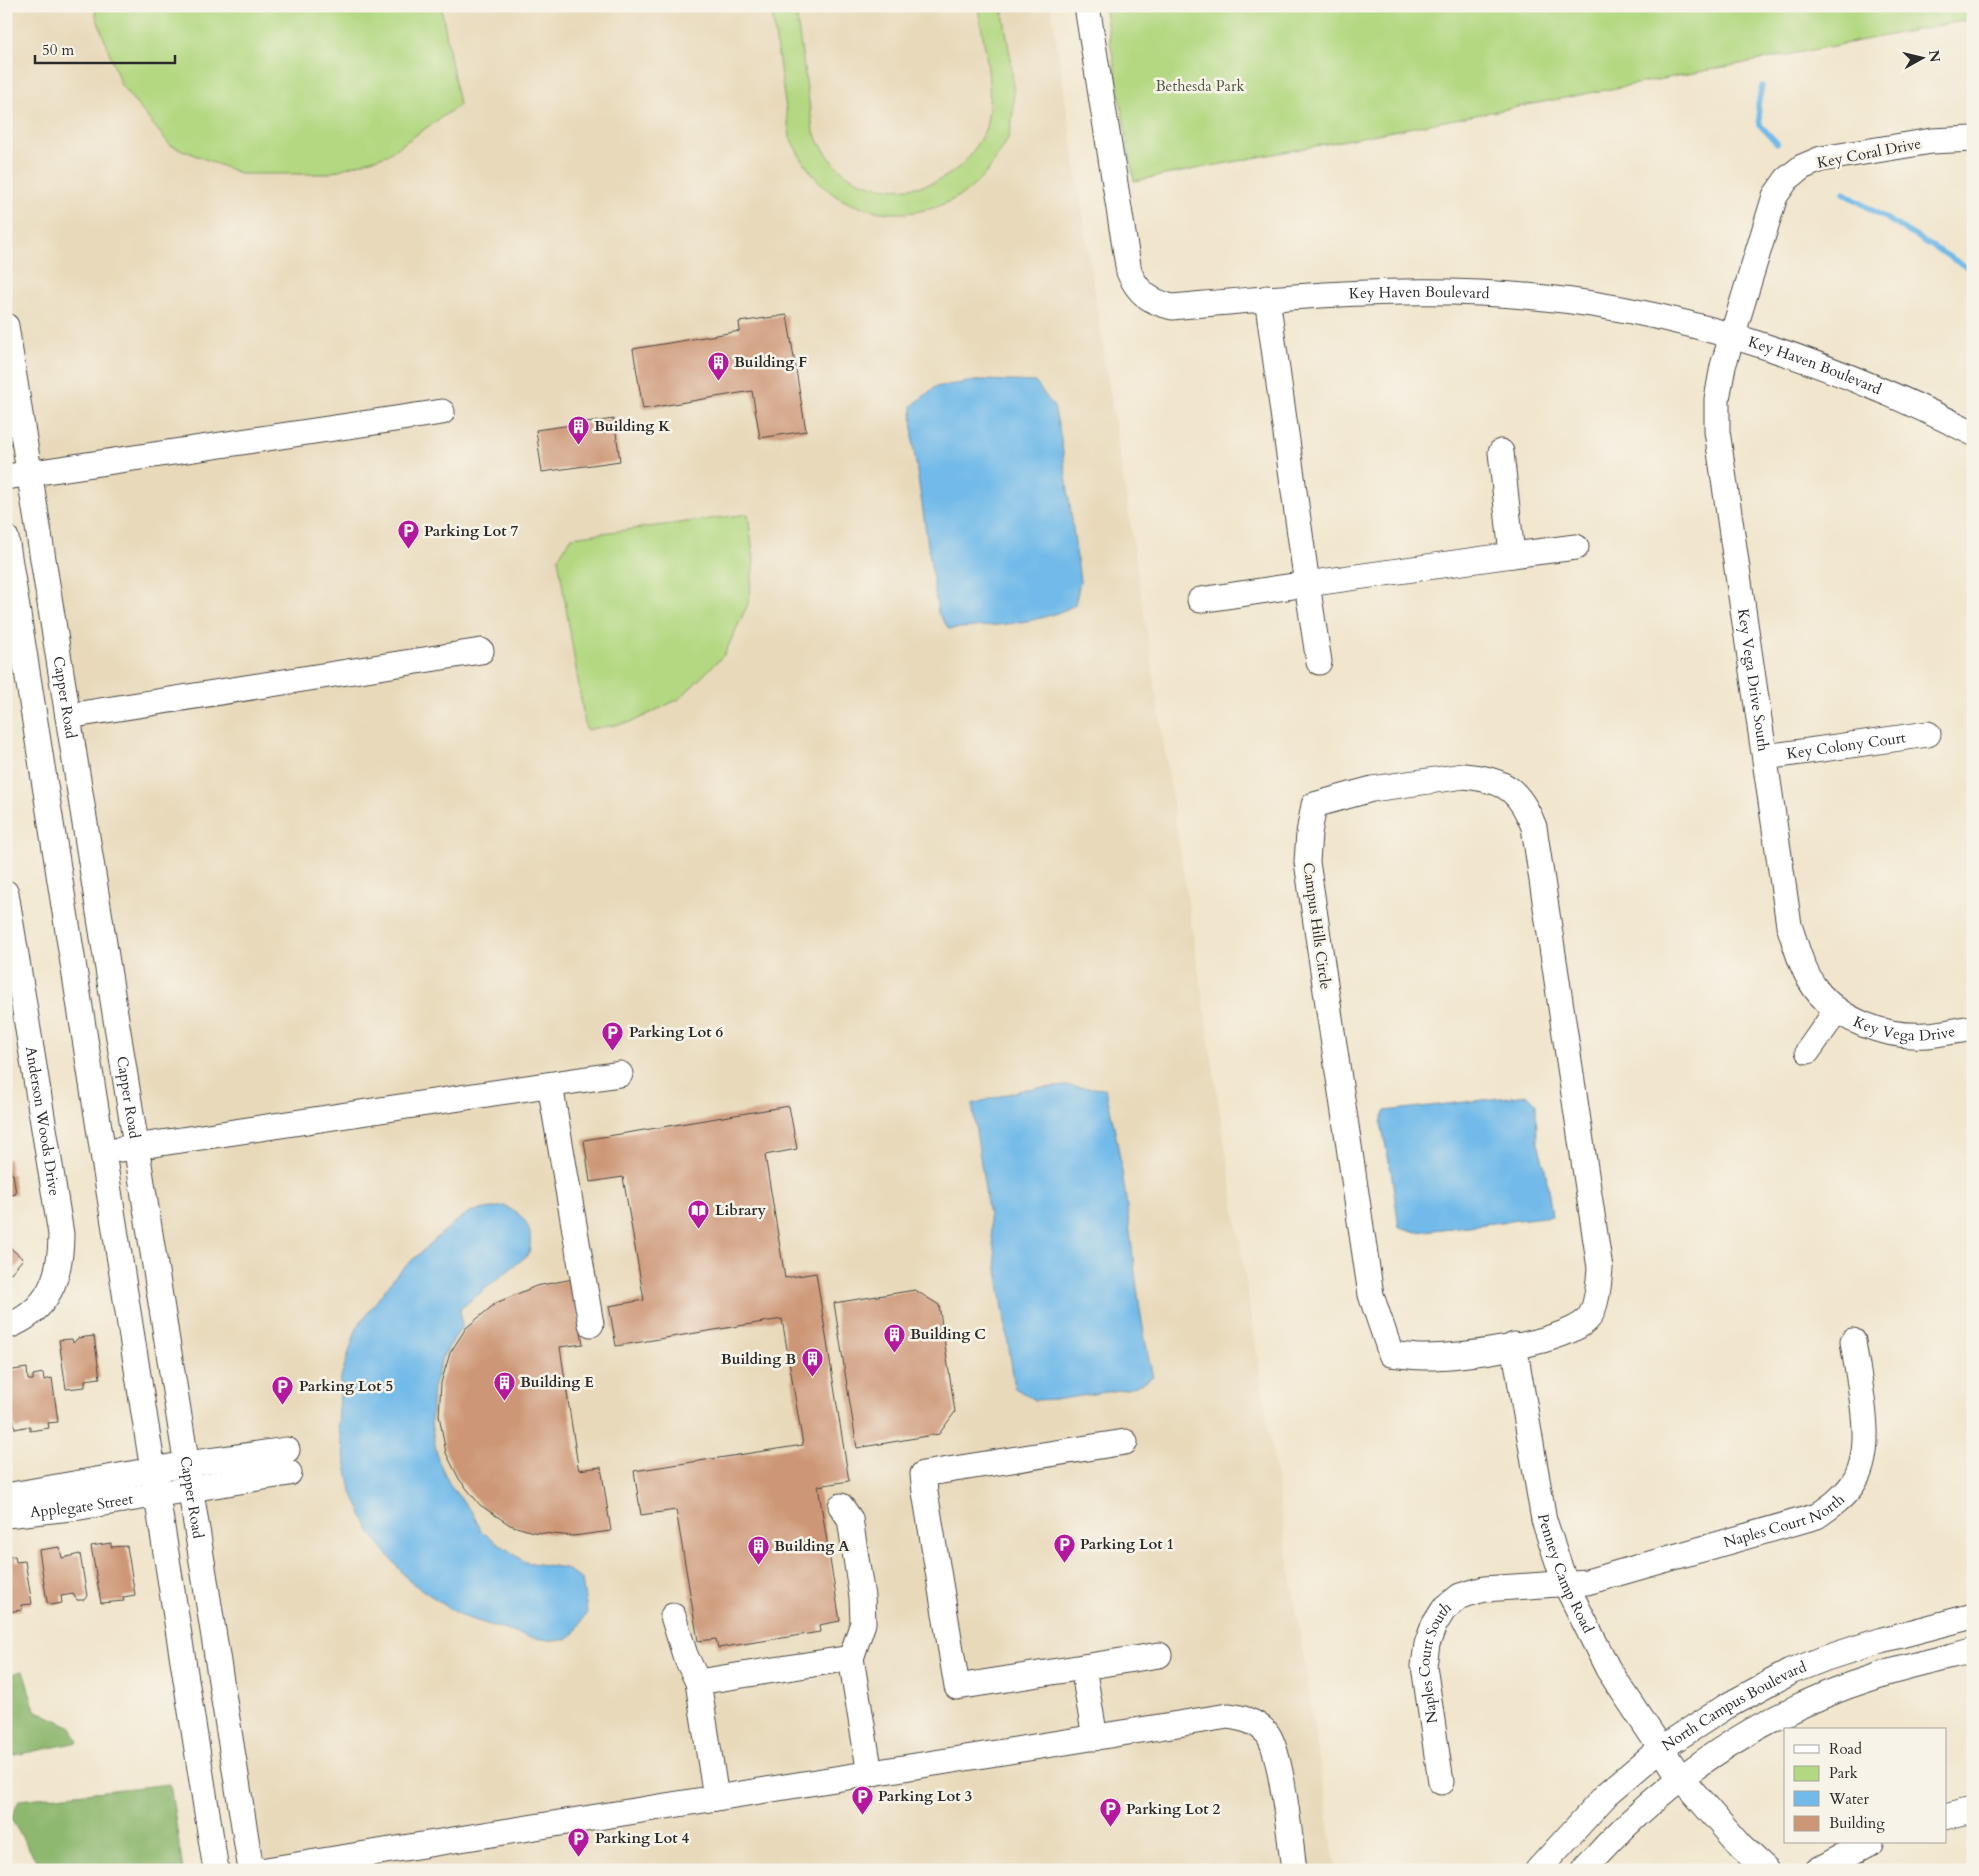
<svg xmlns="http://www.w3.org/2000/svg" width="1979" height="1876" viewBox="0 0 1979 1876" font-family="Cardo,serif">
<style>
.built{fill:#e8d9ba}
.green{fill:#b3d881;stroke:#6f8256}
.forest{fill:#8eb86f;stroke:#5c724d}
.water{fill:#71bae9;stroke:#4e728a}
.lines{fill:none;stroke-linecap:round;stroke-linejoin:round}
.stream{stroke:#71bae9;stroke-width:5.5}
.building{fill:#cd9777}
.minor-casing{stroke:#494743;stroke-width:27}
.minor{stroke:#fff;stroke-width:25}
.labels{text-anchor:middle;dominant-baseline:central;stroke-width:5;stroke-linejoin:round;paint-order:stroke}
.park-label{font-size:15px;fill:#4d5640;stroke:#f7f3e8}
.street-label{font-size:15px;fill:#2b2b2b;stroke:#f7f3e8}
.poi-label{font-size:15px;font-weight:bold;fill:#2b2b2b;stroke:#f7f3e8;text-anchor:start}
</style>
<rect width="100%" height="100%" fill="#f7f3e8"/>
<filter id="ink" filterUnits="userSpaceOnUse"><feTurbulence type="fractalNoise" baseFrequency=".02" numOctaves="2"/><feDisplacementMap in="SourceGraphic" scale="10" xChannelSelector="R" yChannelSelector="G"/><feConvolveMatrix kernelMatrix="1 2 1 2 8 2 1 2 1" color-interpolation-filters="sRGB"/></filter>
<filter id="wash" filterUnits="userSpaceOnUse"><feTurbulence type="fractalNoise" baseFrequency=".0096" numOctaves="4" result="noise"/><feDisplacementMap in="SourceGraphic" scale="20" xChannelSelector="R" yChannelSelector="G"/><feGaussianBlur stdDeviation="1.12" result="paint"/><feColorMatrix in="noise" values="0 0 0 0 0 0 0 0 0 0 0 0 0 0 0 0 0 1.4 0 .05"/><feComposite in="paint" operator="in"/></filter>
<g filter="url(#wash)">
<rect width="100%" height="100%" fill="#f1e6cd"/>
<path class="built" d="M6 6H1051L1336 1870H253L6 323Z"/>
<path class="green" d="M95 6H441L459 105 387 155 326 174H242L170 145 121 85 96 16Z
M771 6H795L813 130C821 148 836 170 854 179 898 199 954 188 977 144 980 139 984 133 986 127 995 88 984 46 978 6H1002C1008 48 1020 93 1009 135 1007 142 1002 149 998 155 969 210 898 228 843 200 819 188 801 161 790 137Z
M1104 6H1973V19L1134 181Z
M748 514 754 561 748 604 724 655 679 699 632 722 586 730 558 558 572 537Z"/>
<path class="forest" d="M23 1671 35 1710 70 1726 78 1742 6 1757V1675Z
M170 1784 183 1870H42L11 1819 19 1800Z"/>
<path class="water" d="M982 380 1035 382 1054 407 1061 438 1080 581 1075 605C1038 625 991 625 949 629L938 613 913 444 912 406 935 387Z
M1067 1086 1105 1089C1131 1183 1130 1282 1153 1377L1132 1388 1061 1399 1034 1400 1015 1388 972 1104 1026 1089Z
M1528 1095 1536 1103 1537 1140 1545 1168 1552 1216 1417 1232 1399 1227 1391 1171 1381 1123 1385 1111Z
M504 1206C528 1217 533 1228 529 1254L460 1309 462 1326 442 1358 433 1388 431 1423 438 1460 451 1487 472 1512 481 1531 525 1562 565 1568 582 1580 587 1612 574 1634 567 1639 556 1641 528 1637 461 1616 409 1581 371 1534 351 1490 338 1425 341 1377 357 1327 397 1274 450 1226 469 1212Z"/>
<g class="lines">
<path class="stream" d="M1762 86 1758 105 1760 125 1777 143
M1844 193 1973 271"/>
</g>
<g id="blocks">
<path class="building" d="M787 315 806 431 760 438 752 391 643 409 633 349 740 331 739 322Z
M614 419 620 461 542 472 536 430Z
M789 1106 797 1149 765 1155 785 1278 816 1273 849 1481 818 1486 840 1621 819 1625 820 1632 718 1648 716 1639 698 1641 676 1510 641 1515 634 1471 803 1445 782 1319 616 1346 609 1306 644 1300 623 1177 590 1182 584 1140Z
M6 1159H9L11 1174H13L16 1194 6 1196Z
M6 1244 23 1259 11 1273 6 1270Z
M573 1279 583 1344 560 1347 578 1466 579 1470 601 1467 611 1531 573 1536 533 1532 510 1525 480 1505 459 1479 446 1453 439 1415 441 1383 450 1353 466 1328 496 1303 536 1286Z
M915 1290 939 1305 955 1412 939 1434 857 1448 834 1303Z
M94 1336 100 1378 85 1380V1387L66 1389 59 1340 72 1339 73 1343 78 1338Z
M27 1368 28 1380H33V1375L43 1373 44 1380 52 1378 58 1422 48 1423 49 1428 30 1431V1426L15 1429 6 1371Z
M111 1543V1547L127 1546 135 1595 123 1597 124 1601 101 1603 91 1546Z
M60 1547 62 1558 80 1554 87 1596 84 1600H77L73 1594 61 1596 62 1603 51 1605 47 1602 39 1550Z
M15 1556 16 1562 25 1561 32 1604 21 1605 22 1610 6 1612V1557Z"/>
</g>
</g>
<g filter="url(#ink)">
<use href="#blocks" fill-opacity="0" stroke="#494743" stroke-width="1"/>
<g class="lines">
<defs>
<g id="minor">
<path id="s1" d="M1087 6 1129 272C1138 293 1149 301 1172 307 1293 296 1414 285 1536 297 1688 311 1837 365 1973 433"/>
<path id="s2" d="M1973 139 1932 141 1821 159 1802 167 1787 179 1775 196 1723 366 1717 399V431L1789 925C1796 946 1802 970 1815 988 1839 1021 1887 1038 1927 1035 1942 1034 1958 1030 1973 1028"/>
<path d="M1267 298 1307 584 1512 555 1501 452"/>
<path id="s3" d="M6 326 251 1870"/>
<path d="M6 477 442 412"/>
<path d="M6 538 216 1870"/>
<path d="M1512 555 1576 547"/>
<path d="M1200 600 1307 584 1319 662"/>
<path d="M68 716 481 651"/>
<path id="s4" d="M1765 757 1928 734"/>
<path d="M1464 776C1505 780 1519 789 1534 827L1600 1268C1599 1281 1597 1310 1587 1320 1562 1344 1458 1358 1422 1357 1412 1357 1401 1355 1391 1354L1371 1295 1307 862 1309 833 1314 805 1372 789Z"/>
<path id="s5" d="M6 893 61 1234C61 1277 49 1311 6 1327"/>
<path d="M1808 1051 1837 1010"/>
<path d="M550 1085 591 1324"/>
<path d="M121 1149 620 1074"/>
<path id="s6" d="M1514 1345 1544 1520 1565 1583 1608 1669 1680 1777 1741 1847 1766 1870"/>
<path d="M1125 1442 923 1474 925 1492 957 1687 1159 1655"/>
<path d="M6 1496 187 1464 287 1450"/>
<path d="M841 1506 850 1519 862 1597 863 1623 851 1658"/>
<path id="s7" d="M6 1515 80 1507 289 1473"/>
<path d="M673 1616 685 1655 698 1682"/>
<path d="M1083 1667 1095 1738"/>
<path id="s8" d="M1441 1782 1424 1666 1427 1644 1434 1625 1444 1609 1460 1596 1484 1589 1587 1582 1817 1516C1830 1507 1843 1498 1852 1485 1878 1450 1858 1382 1853 1341"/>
<path d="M716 1798 698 1682 851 1658 870 1774"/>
<path d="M1945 1817 1973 1810"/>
<path d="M266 1870 1228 1716C1243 1718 1255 1721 1266 1732 1282 1749 1290 1842 1294 1870"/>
<path id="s9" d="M1538 1870 1607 1794 1660 1749 1727 1706 1790 1672 1826 1658 1882 1640 1973 1616"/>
<path d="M1584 1870C1663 1779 1762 1712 1877 1676 1909 1666 1941 1659 1973 1651"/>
<path d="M1818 1870 1870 1842"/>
</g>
</defs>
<use href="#minor" class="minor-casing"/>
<use href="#minor" class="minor"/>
</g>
</g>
<defs>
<symbol id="building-pin" viewBox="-11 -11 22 30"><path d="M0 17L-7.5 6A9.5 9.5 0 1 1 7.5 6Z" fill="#b5179e" stroke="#f7f3e8"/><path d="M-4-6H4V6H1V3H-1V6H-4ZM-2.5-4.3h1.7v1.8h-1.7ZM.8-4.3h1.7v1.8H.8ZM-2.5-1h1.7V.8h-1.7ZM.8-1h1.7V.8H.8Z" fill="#fff"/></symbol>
<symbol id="parking-pin" viewBox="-11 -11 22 30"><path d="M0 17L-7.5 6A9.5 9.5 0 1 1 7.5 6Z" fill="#b5179e" stroke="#f7f3e8"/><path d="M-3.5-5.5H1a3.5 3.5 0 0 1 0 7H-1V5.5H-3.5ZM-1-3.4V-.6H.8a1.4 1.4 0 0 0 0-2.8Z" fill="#fff"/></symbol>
<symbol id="library-pin" viewBox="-11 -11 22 30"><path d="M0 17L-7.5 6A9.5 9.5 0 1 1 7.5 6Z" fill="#b5179e" stroke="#f7f3e8"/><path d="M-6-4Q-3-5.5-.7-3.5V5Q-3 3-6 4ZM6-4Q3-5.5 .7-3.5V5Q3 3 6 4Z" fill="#fff"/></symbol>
</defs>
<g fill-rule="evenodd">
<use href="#building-pin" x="706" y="350" width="25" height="34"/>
<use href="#building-pin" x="566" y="414" width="25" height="34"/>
<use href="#parking-pin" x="396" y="518" width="25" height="34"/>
<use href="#parking-pin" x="600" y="1020" width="25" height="34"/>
<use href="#library-pin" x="686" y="1198" width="25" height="34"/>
<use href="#building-pin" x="882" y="1322" width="25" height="34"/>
<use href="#building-pin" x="800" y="1346" width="25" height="34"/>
<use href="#building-pin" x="492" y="1370" width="25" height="34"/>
<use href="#parking-pin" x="270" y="1374" width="25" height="34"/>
<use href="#parking-pin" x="1052" y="1532" width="25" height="34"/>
<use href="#building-pin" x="746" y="1534" width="25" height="34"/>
<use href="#parking-pin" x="850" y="1784" width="25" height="34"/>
<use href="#parking-pin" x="1098" y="1796" width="25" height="34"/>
<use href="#parking-pin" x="566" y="1826" width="25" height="34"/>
</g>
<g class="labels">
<g class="park-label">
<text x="1200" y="86">Bethesda Park</text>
</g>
<g class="street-label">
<text transform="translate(1869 153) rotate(-11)">Key Coral Drive</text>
<text stroke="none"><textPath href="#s1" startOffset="575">Key Haven Boulevard</textPath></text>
<text stroke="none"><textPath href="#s1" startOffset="980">Key Haven Boulevard</textPath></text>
<text stroke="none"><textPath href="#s2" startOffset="709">Key Vega Drive South</textPath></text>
<text stroke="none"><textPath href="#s3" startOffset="376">Capper Road</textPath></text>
<text stroke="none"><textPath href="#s4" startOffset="82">Key Colony Court</textPath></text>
<text transform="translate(1317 926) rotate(82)">Campus Hills Circle</text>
<text stroke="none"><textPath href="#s2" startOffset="1128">Key Vega Drive</textPath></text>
<text stroke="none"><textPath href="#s3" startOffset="781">Capper Road</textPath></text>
<text stroke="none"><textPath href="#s5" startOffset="231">Anderson Woods Drive</textPath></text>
<text stroke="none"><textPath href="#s3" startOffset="1186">Capper Road</textPath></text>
<text stroke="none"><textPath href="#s7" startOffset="76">Applegate Street</textPath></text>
<text stroke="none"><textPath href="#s8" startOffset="534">Naples Court North</textPath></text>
<text stroke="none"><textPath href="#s6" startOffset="235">Penney Camp Road</textPath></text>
<text stroke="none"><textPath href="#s8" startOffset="122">Naples Court South</textPath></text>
<text stroke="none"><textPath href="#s9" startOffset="258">North Campus Boulevard</textPath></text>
</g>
<g class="poi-label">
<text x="734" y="362">Building F</text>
<text x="594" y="426">Building K</text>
<text x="424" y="531">Parking Lot 7</text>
<text x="629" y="1032">Parking Lot 6</text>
<text x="715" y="1210">Library</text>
<text x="910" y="1334">Building C</text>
<text x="796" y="1359" text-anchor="end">Building B</text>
<text x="520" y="1382">Building E</text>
<text x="299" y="1386">Parking Lot 5</text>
<text x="1080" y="1544">Parking Lot 1</text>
<text x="774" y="1546">Building A</text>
<text x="878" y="1796">Parking Lot 3</text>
<text x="1126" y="1809">Parking Lot 2</text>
<text x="595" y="1838">Parking Lot 4</text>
</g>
</g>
<rect width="1979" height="1876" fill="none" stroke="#f7f3e8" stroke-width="25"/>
<rect x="1784" y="1728" width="162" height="115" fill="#f7f3e8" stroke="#a5a39c"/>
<rect x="1794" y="1745" width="25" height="8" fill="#ffffff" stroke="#a5a39c"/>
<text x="1829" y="1754" font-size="15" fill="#2b2b2b">Road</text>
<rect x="1794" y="1766" width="25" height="15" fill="#b3d881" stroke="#a5a39c"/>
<text x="1829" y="1778" font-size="15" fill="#2b2b2b">Park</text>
<rect x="1794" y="1791" width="25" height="15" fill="#71bae9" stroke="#a5a39c"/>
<text x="1829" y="1804" font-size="15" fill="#2b2b2b">Water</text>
<rect x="1794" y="1816" width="25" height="15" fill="#cd9777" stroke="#a5a39c"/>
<text x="1829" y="1828" font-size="15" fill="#2b2b2b">Building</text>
<g transform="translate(1922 58) rotate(82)" stroke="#f7f3e8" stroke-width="4" paint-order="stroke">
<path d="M0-4L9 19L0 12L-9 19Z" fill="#2b2b2b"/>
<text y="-8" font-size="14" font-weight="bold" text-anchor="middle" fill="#2b2b2b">N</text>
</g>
<path d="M35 55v8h140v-8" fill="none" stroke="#2b2b2b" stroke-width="2.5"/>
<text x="42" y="55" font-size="15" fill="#2b2b2b" stroke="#f7f3e8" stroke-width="4" paint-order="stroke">50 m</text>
</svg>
